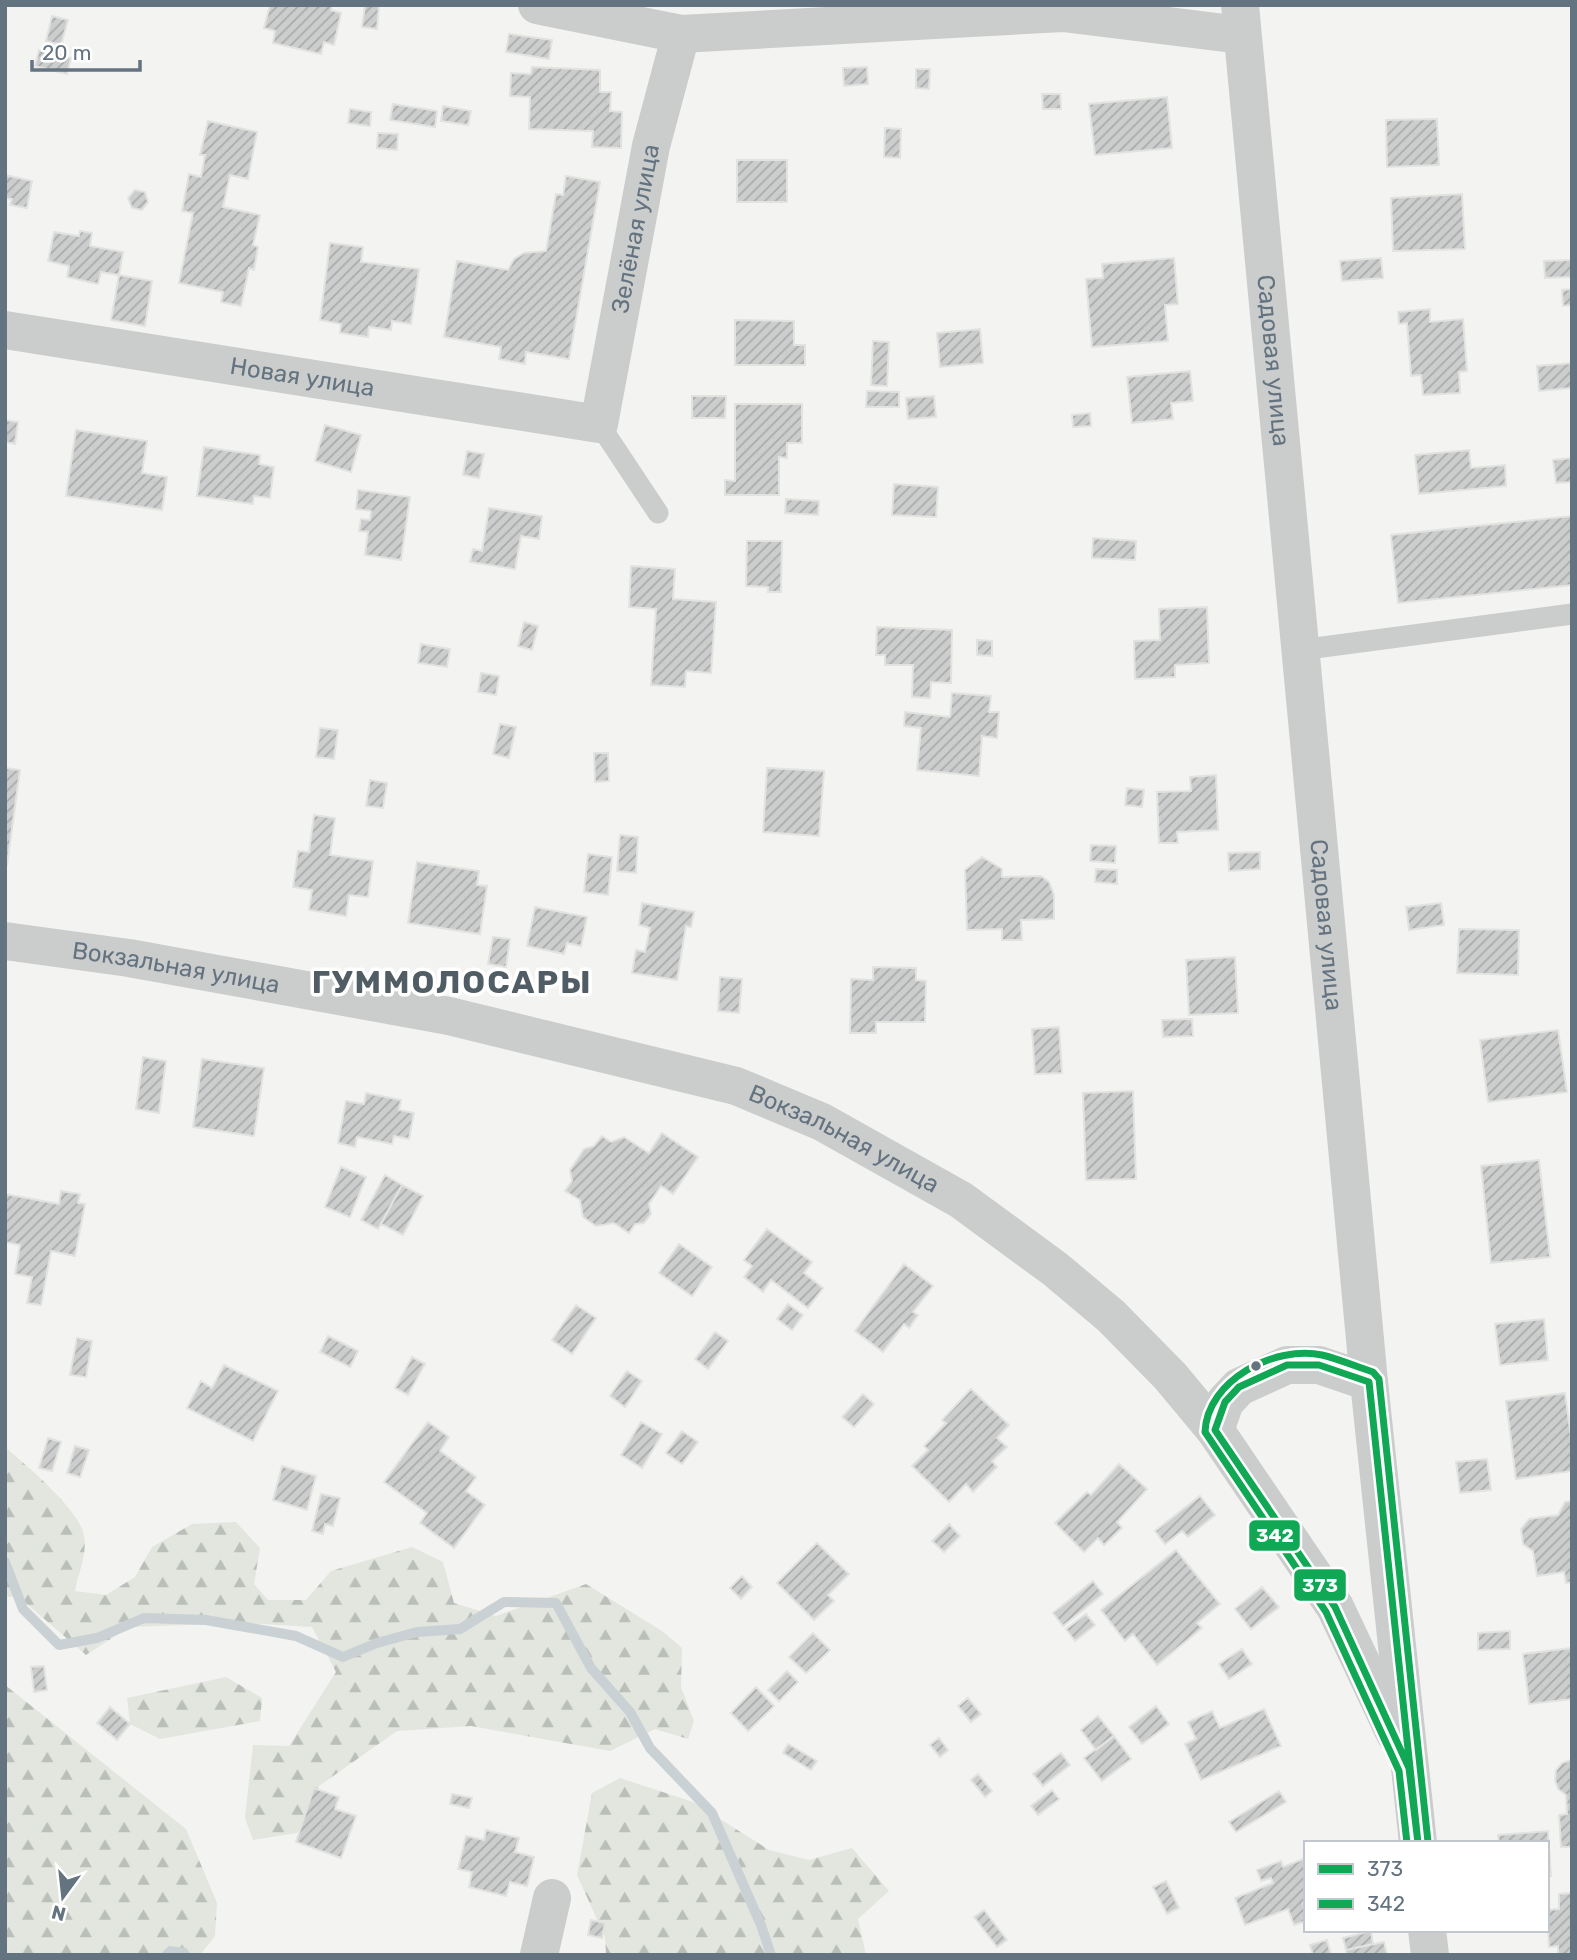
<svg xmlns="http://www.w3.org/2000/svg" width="1577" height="1960" viewBox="0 0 1577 1960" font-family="Rubik,sans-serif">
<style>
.forest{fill:url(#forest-firs)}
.water{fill:#cad1d4}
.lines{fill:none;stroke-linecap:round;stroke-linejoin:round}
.stream{stroke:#cad1d4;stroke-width:10}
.building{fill:url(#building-hatch);stroke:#e2e2e1;stroke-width:2}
.service{stroke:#cbcccc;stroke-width:21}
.minor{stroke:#cbcccc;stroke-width:38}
.bus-1-casing{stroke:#fff;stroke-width:12}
.bus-2-casing{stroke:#fff;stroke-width:12}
.bus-1{stroke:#10a855;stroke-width:7}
.bus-2{stroke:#10a855;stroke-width:7}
.bus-dot{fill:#647380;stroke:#fff;stroke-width:2.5}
.labels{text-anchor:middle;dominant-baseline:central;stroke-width:7;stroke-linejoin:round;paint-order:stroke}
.street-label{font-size:24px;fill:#647380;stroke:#fff}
.district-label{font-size:32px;font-weight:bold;letter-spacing:2px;fill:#515d65;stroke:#fff}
.line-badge{stroke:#fff;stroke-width:2.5}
.badge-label{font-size:19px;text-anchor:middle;font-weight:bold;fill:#fff}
</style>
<defs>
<pattern id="forest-firs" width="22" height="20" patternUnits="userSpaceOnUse" patternTransform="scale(1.75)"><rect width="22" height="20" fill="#e2e6df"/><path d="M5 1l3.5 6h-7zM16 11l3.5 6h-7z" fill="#bbbfba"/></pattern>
<pattern id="building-hatch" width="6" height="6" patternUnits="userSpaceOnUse" patternTransform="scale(1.75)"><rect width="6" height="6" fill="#cccdcd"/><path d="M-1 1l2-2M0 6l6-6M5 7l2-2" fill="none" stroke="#a9abac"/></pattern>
</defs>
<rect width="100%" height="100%" fill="#f3f3f1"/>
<path class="forest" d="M5 1447C25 1464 76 1507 83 1532 89 1551 78 1573 75 1591L106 1595 135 1577 152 1547 192 1524 236 1522 260 1548 254 1584 268 1600H306L331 1571 412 1547 443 1562 454 1603 496 1616 586 1584 662 1631 682 1648 681 1687 694 1721 688 1739 655 1729 610 1751 471 1726 397 1731 319 1786 312 1810 297 1833 253 1840 245 1818 253 1745 289 1746 336 1672 312 1627 247 1623 129 1627 86 1655 20 1598 5 1596Z
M226 1677 262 1698 260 1721 160 1739 130 1724 127 1698Z
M5 1685 186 1829 217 1903 215 1936 200 1955H5Z
M620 1778 693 1802 769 1850 809 1860 852 1848 889 1891 858 1919 866 1955H606L605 1937 577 1875 592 1793Z"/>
<path class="water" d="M169 1946 186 1948 192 1955H159Z"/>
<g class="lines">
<path class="stream" d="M5 1562 23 1609 59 1645 97 1638 144 1618 206 1620 296 1636 343 1657 377 1643 417 1632 460 1629 504 1602 556 1603 591 1668 630 1712 650 1748 712 1813 761 1925 771 1955"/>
</g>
<path class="building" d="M270 5H332L331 10 341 13 334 45 324 42 321 54 273 43 275 31 264 28Z
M365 5H379L377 29 362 27Z
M52 16 68 20 61 45 46 41Z
M509 34 552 40 549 59 506 52Z
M39 50 71 58 67 74 35 66Z
M532 67 600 70V92H611L610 111 622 112 621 148 592 147 593 131 529 129 530 97 510 96 511 73 531 74Z
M867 67 868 84 844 86 843 68Z
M916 69H930L929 89 916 88Z
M1042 94H1060L1061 109H1043Z
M1167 97 1172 148 1095 155 1089 104Z
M393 104 437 111 435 127 390 120Z
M443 106 471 111 468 125 441 121Z
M350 109 371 112 370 126 348 123Z
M1437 119 1439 165 1387 167 1386 120Z
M208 121 257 132 248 179 230 175 223 207 260 215 253 245 258 247 254 270 249 268 241 306 221 302 223 292 179 283 193 213 182 211 189 174 201 177 205 155H200Z
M885 128 901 129 900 158 884 157Z
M378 133 398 134 397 150 377 148Z
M737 160H787V202H737Z
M5 175 32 181 27 208 10 205 12 199 5 198Z
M566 176 600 182 569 359 526 352 525 364 499 359 501 347 444 337 457 261 508 270 514 259 524 253 546 251 556 194 563 195Z
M135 190 145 192 148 202 142 210 132 208 128 198Z
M1462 194 1465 249 1393 251 1391 198Z
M80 231 92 233 90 246 123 252 119 275 101 272 98 284 67 277 69 266 48 261 54 232 79 236Z
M330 243 363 247 361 262 419 269 411 324 392 321 391 330 369 327 368 337 340 333 341 324 320 320Z
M1174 258 1178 304 1165 305 1168 341 1092 347 1086 279 1103 278 1102 264Z
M1381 258 1383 278 1342 281 1340 261Z
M1571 260V277L1545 278 1544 261Z
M119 275 152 281 145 326 111 320Z
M1572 289V305L1563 306 1562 290Z
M1430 309V322L1463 319 1467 371 1459 372 1460 393 1423 395 1421 375 1411 376 1407 323 1399 324 1398 312Z
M735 320 794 321V345H805V365H735Z
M980 329 983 363 940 367 937 333Z
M873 341 889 342 887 386 871 385Z
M1572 363V388L1539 391 1537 366Z
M1190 371 1193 401 1171 403 1173 419 1132 423 1127 377Z
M867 391 899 392V407H866Z
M692 396H726L725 418H692Z
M934 396 936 417 908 419 906 398Z
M735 404H802V443H787V458L779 457V495H725V480L735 481Z
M1090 413 1091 426 1073 427 1072 415Z
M5 420 18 422 15 444 6 442 5 447Z
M325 425 361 435 351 472 315 461Z
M76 430 147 441 142 473 167 477 162 510 66 496Z
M204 447 260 455 259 464 274 467 270 498 254 496 253 504 197 496Z
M1469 450 1471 468 1505 465 1506 486 1419 494 1415 455Z
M467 451 484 454 479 478 463 475Z
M1572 458V482L1556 483 1553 460Z
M894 484 938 487 936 517 892 515Z
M358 490 410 497 401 560 365 555 368 532 359 531 361 519 370 520 371 511 356 509Z
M786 499 819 501 818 515 785 513Z
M489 508 542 516 539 539 521 536 515 569 470 562 473 549 482 551Z
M1572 516V585L1398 603 1391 535Z
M1093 538 1136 541 1135 560 1092 558Z
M747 541H782L781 592H768V587L746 586Z
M631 566 675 569 673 599 716 602 711 673 686 671 685 687 651 685 656 609 629 607Z
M1207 607 1209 663 1175 665V677L1135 679 1134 641 1160 640 1159 609Z
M524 622 538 626 532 650 518 646Z
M877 627 952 630 951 683 931 682 930 698 912 697 913 665H885V655H876Z
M977 640 992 641V656L977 655Z
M421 644 450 649 447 667 418 663Z
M481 673 499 676 496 695 478 692Z
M952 693 991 696 989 712H999L997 738 982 736 979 776 917 770 921 728 904 726 905 712 950 717Z
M500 724 516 727 509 758 493 754Z
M320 728 338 730 334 759 316 757Z
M594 753H608L609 781 595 782Z
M5 768 20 770 7 865H5Z
M767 768 824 771 819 836 763 832Z
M1216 775 1218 830 1177 832 1178 843H1159L1157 792 1191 791 1190 777Z
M370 780 387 783 383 808 366 806Z
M1127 788 1144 790 1142 807 1125 805Z
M314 815 335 818 330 855 373 861 368 897 349 895 346 916 309 910 312 890 293 887 298 851 309 852Z
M620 835 638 837 636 873 617 871Z
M1091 845 1116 846 1115 863 1090 861Z
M1260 852V869L1229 871 1228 853Z
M588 854 612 857 608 895 584 892Z
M982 857 1002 869V877L1041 876 1049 882 1054 895V919L1021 920 1022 940H1002V929L967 930 965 870Z
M417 862 479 871 477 885 487 886 480 934 408 923Z
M1096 869 1117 870V884L1095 882Z
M642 903 694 912 691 927 686 926 677 980 632 973 636 950 645 952 650 928 639 925Z
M1441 903 1444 925 1409 930 1406 907Z
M535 907 587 917 581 946 567 943 564 954 527 946Z
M1459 929 1519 930 1518 975 1457 973Z
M493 937 510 939 506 967 488 964Z
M1235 957 1238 1013 1189 1015 1186 960Z
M873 967 916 968V980L926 981 925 1022H876V1033H850L851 979 873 980Z
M720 977 742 979 739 1013 718 1011Z
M1192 1019 1193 1036 1163 1037 1162 1020Z
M1059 1027 1062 1073 1035 1074 1032 1029Z
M1558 1030 1567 1092 1488 1102 1480 1040Z
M143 1057 166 1061 159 1113 136 1109Z
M202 1059 264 1068 254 1136 193 1127Z
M1133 1091 1136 1179 1086 1180 1083 1093Z
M366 1093 401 1100 399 1110 414 1113 409 1139 394 1136 392 1144 357 1137 355 1147 338 1143 346 1101 364 1104Z
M662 1133 698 1157 673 1194 661 1186 649 1204 651 1214 644 1223 635 1224 629 1233 614 1223 596 1226 583 1217 580 1200 565 1191 572 1181 570 1170 584 1149 594 1146 602 1136 611 1142 624 1137 649 1153Z
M1539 1160 1550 1257 1491 1263 1481 1166Z
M341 1167 366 1177 350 1217 325 1207Z
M385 1175 402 1185 378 1229 361 1220Z
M402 1185 423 1196 403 1235 381 1224Z
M61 1191 80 1194 78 1203 85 1204 75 1256 51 1251 41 1305 27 1303 32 1277 15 1274 20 1245 5 1242V1194L59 1204Z
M767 1229 812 1262 804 1273 823 1288 808 1308 771 1280 763 1292 744 1277 752 1266 744 1260Z
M679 1244 712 1267 692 1296 659 1273Z
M904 1264 933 1286 913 1312 918 1315 909 1328 904 1324 883 1352 855 1331Z
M788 1304 803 1315 792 1330 777 1319Z
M576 1305 596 1318 572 1354 552 1340Z
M1544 1319 1548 1360 1500 1365 1495 1324Z
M715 1332 728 1341 708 1369 695 1359Z
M328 1336 358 1351 350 1367 320 1352Z
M77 1338 92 1341 86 1377 70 1375Z
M412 1357 425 1364 408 1395 395 1388Z
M224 1365 278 1391 253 1441 187 1408 201 1381 212 1388Z
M627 1371 642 1381 625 1407 610 1396Z
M971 1389 1009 1425 997 1438 1007 1447 992 1461 997 1467 973 1492 966 1484 949 1502 912 1466 928 1450 924 1446 946 1423 942 1420Z
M1565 1393 1572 1444V1471L1516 1479 1506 1401Z
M863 1394 874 1404 854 1427 842 1417Z
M428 1422 449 1437 440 1451 476 1477 466 1491 485 1505 454 1548 420 1523 427 1513 384 1482Z
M641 1422 662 1434 642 1468 621 1455Z
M682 1431 698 1442 682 1464 666 1453Z
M48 1438 61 1442 52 1471 39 1468Z
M75 1446 89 1450 80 1477 67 1473Z
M1487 1459 1491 1490 1460 1493 1456 1462Z
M1119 1464 1147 1489 1117 1522 1122 1528 1104 1545 1098 1538 1084 1552 1055 1523 1087 1492 1091 1495Z
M282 1466 316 1476 307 1510 273 1500Z
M321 1494 340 1498 333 1526 325 1524 323 1534 312 1531Z
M1200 1496 1215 1515 1188 1537 1182 1531 1165 1544 1155 1531Z
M1572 1501V1582L1566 1583 1564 1572 1537 1576 1533 1551 1523 1544 1521 1529 1529 1519 1558 1515 1565 1502Z
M949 1524 960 1536 944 1552 932 1541Z
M817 1543 849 1574 828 1595 834 1601 814 1620 777 1583Z
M1176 1550 1220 1604 1197 1623 1202 1628 1157 1665 1133 1634 1125 1641 1101 1610Z
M742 1576 752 1587 741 1599 730 1588Z
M1093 1581 1103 1594 1063 1626 1053 1613Z
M1262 1587 1279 1607 1251 1629 1235 1609Z
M1086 1614 1095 1625 1075 1641 1066 1629Z
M1510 1631V1649L1478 1650V1633Z
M813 1633 830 1650 806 1673 789 1657Z
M1572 1648V1699L1529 1704 1523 1654Z
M1242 1649 1252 1664 1229 1679 1219 1664Z
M44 1666 47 1690 34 1692 31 1667Z
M787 1671 798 1682 779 1701 768 1690Z
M756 1687 774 1706 748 1731 731 1713Z
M968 1698 981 1714 971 1722 958 1706Z
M1156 1706 1169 1724 1142 1744 1129 1727Z
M110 1707 130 1724 117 1740 97 1723Z
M1264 1709 1281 1746 1201 1780 1185 1744 1196 1739 1188 1722 1212 1711 1220 1728Z
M1098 1716 1114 1736 1096 1750 1081 1730Z
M1114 1736 1131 1759 1102 1781 1084 1758Z
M939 1738 948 1750 940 1757 930 1745Z
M788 1744 817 1761 811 1770 783 1753Z
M1061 1753 1070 1765 1043 1786 1033 1774Z
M1571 1760 1572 1847H1561L1559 1815 1567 1814 1566 1795 1558 1789 1555 1780 1556 1770 1562 1763Z
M978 1774 992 1791 985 1797 971 1780Z
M314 1788 339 1797 335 1809 356 1816 341 1858 296 1842Z
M1052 1790 1059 1799 1038 1815 1031 1806Z
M1279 1791 1286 1802 1236 1832 1229 1822Z
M452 1794 472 1798 469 1808 450 1804Z
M486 1830 519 1838 515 1852 534 1857 527 1886 510 1882 506 1896 469 1887 472 1872 458 1869 466 1836 484 1840Z
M1548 1831 1551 1876H1547V1843H1499L1498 1835Z
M1306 1858V1902L1303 1903 1306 1921 1294 1925 1288 1909 1245 1925 1235 1898 1273 1883 1271 1878 1261 1881 1257 1870 1281 1861 1283 1867Z
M1166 1881 1179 1908 1167 1914 1153 1887Z
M1572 1893V1955H1558V1946L1549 1947 1547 1910 1559 1909V1894Z
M984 1910 1007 1940 997 1947 974 1917Z
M591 1920 605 1923 602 1938 588 1935Z
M1371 1931 1373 1944 1346 1950 1343 1938Z
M1327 1940 1331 1955H1313L1310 1945Z
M1384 1942 1387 1955H1347L1346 1950Z"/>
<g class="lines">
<path class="service" d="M599 424 658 513
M1300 650 1572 614"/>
<g class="minor">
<path d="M537 5 681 34 1063 13 1241 35"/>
<path id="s1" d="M1240 5 1369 1382 1418 1843"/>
<path id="s2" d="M5 330 599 424 651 146 681 34"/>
<path id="s3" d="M5 941 129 958 449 1016 736 1086 822 1122 961 1200 1055 1269 1111 1316 1170 1376 1215 1430 1335 1607 1395 1734"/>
<path d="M1215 1430 1225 1402 1239 1387 1287 1365H1319L1369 1382"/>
<path d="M1427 1930 1430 1955"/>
<path d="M539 1955 552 1898"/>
</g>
<defs>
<path id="bus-1" d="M1418 1843 1409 1768 1335 1607 1215 1430 1225 1402 1239 1387 1287 1365H1319L1369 1382 1418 1843"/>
<path id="bus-2" d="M1407 1843 1399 1771 1326 1612 1205 1432C1207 1380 1275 1345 1322 1355 1339 1359 1357 1367 1373 1372L1379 1379 1428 1842"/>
</defs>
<use href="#bus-1" class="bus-1-casing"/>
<use href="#bus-2" class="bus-2-casing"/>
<use href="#bus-1" class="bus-1"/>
<use href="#bus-2" class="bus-2"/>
</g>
<circle class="bus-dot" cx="1256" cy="1366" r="6"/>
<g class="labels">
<g class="street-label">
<text stroke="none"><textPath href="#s2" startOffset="800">Зелёная улица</textPath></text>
<text stroke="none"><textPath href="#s1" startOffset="357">Садовая улица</textPath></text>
<text stroke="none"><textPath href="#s2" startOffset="301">Новая улица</textPath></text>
<text stroke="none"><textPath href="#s1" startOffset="924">Садовая улица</textPath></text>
<text stroke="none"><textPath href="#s3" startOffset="173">Вокзальная улица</textPath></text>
<text stroke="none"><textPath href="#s3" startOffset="866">Вокзальная улица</textPath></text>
</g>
<g class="district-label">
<text x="452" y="982">ГУММОЛОСАРЫ</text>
</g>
</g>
<g class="line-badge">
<rect x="1248" y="1519" width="53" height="33" rx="7" fill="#10a855"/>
<rect x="1293" y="1568" width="54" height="34" rx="7" fill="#10a855"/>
</g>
<g class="badge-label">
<text x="1275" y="1542">342</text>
<text x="1320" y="1592">373</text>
</g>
<rect width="1577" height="1960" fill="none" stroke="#647380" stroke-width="14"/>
<rect x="1304" y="1841" width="245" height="91" fill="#ffffff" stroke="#c1c7cc" stroke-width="2"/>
<rect x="1318" y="1864" width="35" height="10" fill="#10a855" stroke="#c1c7cc" stroke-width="2"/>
<text x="1367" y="1876" font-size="21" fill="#647380">373</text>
<rect x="1318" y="1899" width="35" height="10" fill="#10a855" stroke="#c1c7cc" stroke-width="2"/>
<text x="1367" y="1911" font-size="21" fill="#647380">342</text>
<g transform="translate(63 1897) rotate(195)" stroke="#ffffff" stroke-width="5" paint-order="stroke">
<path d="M0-5L12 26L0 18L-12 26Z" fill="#647380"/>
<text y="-10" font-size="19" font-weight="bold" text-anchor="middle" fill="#647380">N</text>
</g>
<path d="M32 60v10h108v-10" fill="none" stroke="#647380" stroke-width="3.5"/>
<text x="42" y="60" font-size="21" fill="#647380" stroke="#ffffff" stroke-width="5" paint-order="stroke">20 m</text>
</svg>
